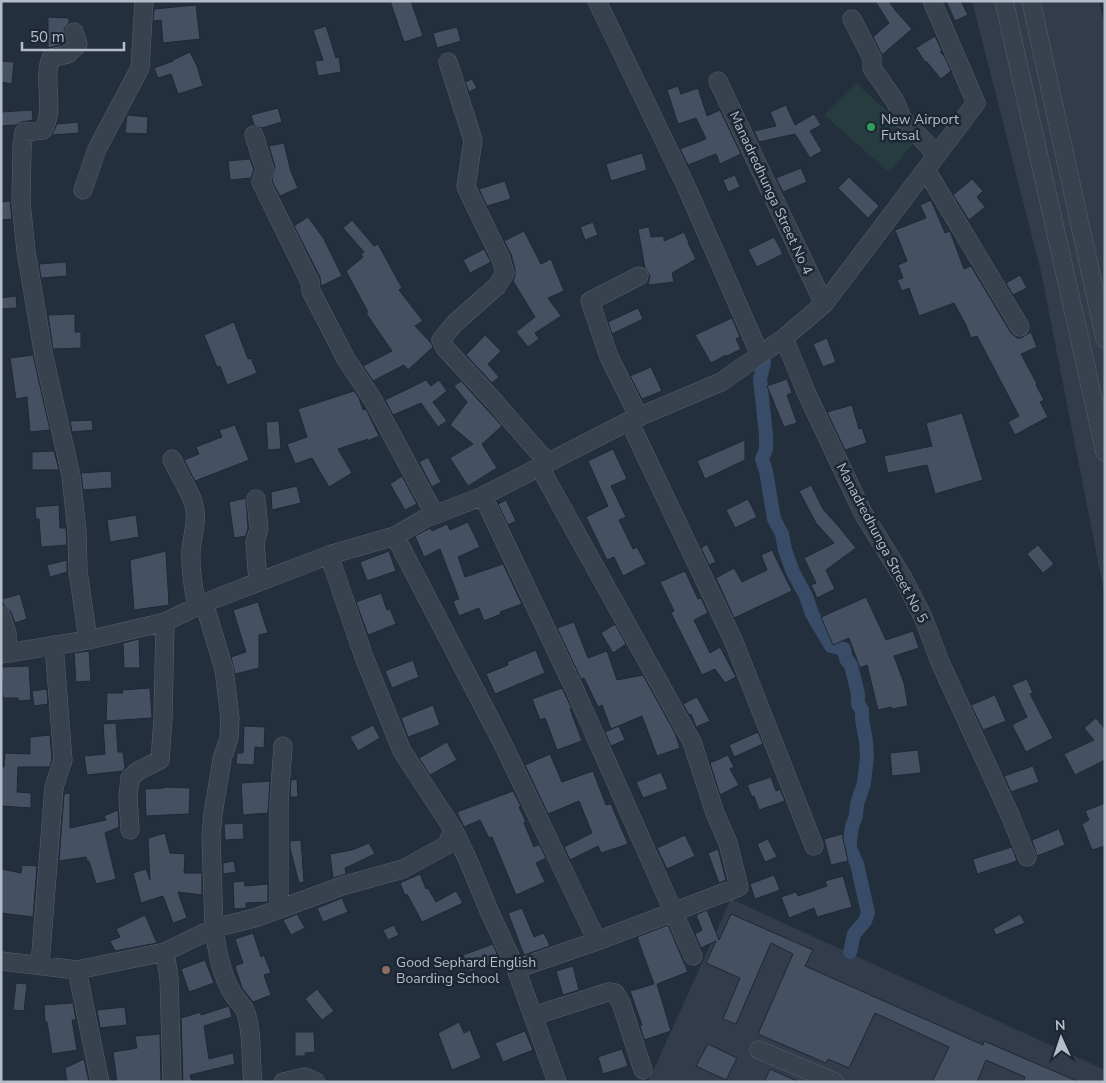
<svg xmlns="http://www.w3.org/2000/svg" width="1106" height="1083" viewBox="0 0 1106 1083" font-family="'Nunito Sans',sans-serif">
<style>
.airport{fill:#323c4b}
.green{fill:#263c3f}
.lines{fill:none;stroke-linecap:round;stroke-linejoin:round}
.canal{stroke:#394c67;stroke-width:14}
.building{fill:#455162;stroke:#1f2835}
.minor-casing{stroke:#565f6c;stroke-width:19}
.minor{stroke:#38414e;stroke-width:18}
.leisure-dot{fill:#2e9e5b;stroke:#1d2633;stroke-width:2}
.education-dot{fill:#8d6e63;stroke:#1d2633;stroke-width:2}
.labels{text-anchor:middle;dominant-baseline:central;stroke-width:5;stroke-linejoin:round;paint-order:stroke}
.poi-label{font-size:14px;fill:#b4bcc9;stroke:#1d2633;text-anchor:start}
.street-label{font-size:14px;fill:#b4bcc9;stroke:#1d2633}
</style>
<rect width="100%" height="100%" fill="#242f3e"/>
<path class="airport" d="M972 1H1099L1105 27V597L1041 272Z
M731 899 1105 1070V1082H648Z"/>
<path class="green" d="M856 83 917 139 889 172 824 115Z"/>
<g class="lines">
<path class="canal" d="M765 347 760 350 764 363 760 379 766 435V449L762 459 766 471 774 519 782 534 785 550 793 572 806 596 812 614 831 646 844 649 846 659 851 665 858 694V704L862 710V719L866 741 867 757 864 783 857 804 856 816 852 826 850 840V848L857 864 868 913 865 921 854 934 850 952"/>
</g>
<path class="building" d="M390 1H411L423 36 404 42Z
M875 1H889L895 10 912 29 882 55 873 37 889 23Z
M946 1H961L968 15 955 21Z
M196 5 200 39 163 43 161 20 153 21 154 9Z
M48 17 69 18V23L64 29 66 41 63 44 48 48Z
M326 26 336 58 339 57 341 72 318 76 315 61 323 60 313 30Z
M457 27 461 41 437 48 433 33Z
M935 36 942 51 940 52 945 57 951 71 941 79 926 61 925 62 916 48Z
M190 52 197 66 203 86 178 94 171 74 158 78 154 68 173 61V60Z
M2 61 14 62 12 84 1 82Z
M472 79 477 88 469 92 465 82Z
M678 86 681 94 698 88 707 116 720 110 741 154 720 164 716 154 688 165 680 149 706 139 696 118 678 124 667 90Z
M786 105 795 125 814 114 821 125 810 131 822 151 810 158 795 134 759 142 754 131 776 126 770 112Z
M278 108 282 122 262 128 254 125 251 115Z
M32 110 33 120 22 122 16 125 1 126V112Z
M127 115 148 117 147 134 125 133Z
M78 122 79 133 52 135 57 124Z
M284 143 291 172 298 188 280 196 272 181 275 167 269 146Z
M642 153 647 170 611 181 606 164Z
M250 159 254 170 251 178 230 180 228 161Z
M801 168 807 182 783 192 776 178Z
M735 175 740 187 728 192 723 180Z
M849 177 879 206 868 218 838 188Z
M972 179 983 191 977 197 985 207 969 220 953 195Z
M505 181 511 199 487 206 479 189Z
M931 200 945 233 950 231 964 269 971 266 1011 333 1017 338H1021L1031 332 1037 347 1021 354 1037 384 1036 385 1044 400 1040 402 1048 417 1015 435 1008 422 1019 416 977 336 971 338 966 325 954 303 919 316 909 288 902 291 897 280 903 278 898 265 907 261 895 230 926 218 920 205Z
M10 201 12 219 1 220V202Z
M308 217 324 239 342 276 321 286 320 277 294 226Z
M352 220 374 246 378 244 402 288 399 290 423 321 415 326 431 343 433 347 408 370 404 365 373 381 363 366 392 351 366 313 368 312 346 271 363 257 361 254 364 252 343 228Z
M593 222 598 235 585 240 580 227Z
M649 227 651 237 664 236V241L684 232 689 243H688L696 259 672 273 674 282 648 285 650 276 645 268 638 229Z
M524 231 541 264 551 259 564 291 548 298 561 316 535 333 539 339 528 347 516 332 535 317 513 281 515 275V270L511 254 504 241Z
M774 237 783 254 757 267 748 250Z
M484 249 491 262 470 273 463 260Z
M66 262 67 276 41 278 39 264Z
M1020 275 1027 288 1013 295 1006 283Z
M16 296 17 308 1 309V298Z
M638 308 643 319 612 334 608 322Z
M75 314V332H81V348L53 349 48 315Z
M732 318 740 337 736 339 741 349 727 356 726 355 711 363 695 335Z
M234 322 248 359 251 358 257 373 227 385 220 366 217 367 204 335Z
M485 335 501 351 488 364 499 377 492 383 466 355Z
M827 338 836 362 823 367 813 344Z
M33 355 50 430 30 432 27 397 16 399 10 358Z
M651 367 662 391 642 399 630 376Z
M787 379 792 393 787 395 797 423 784 427 767 386Z
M426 380 431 386 439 380 447 391 433 402 447 421 438 427 421 403 393 415 385 400Z
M461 381 502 426 482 444 497 468 468 486 450 458 473 444 450 425 467 402 454 386Z
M354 391 359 398 363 410 366 409 379 436 368 441V439L338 449 352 473 329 487 312 458 295 464 287 444 307 437 298 409Z
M852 405 859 429 862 428 867 443 845 450 827 412Z
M962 413 983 480 935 494 927 465 888 473 884 456 932 446 926 423Z
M92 420 93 430 72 432 70 421Z
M279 421 281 449 268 450 266 422Z
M235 425 249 460 195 481 184 460 199 454 196 447 222 437 219 430Z
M745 440V460L705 479 697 461Z
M613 449 627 479 611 486 626 517 619 520 633 549 637 547 646 564 623 576 614 557 607 560 586 517 608 506 588 461Z
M54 451 59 470H32V452Z
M428 457 441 482 432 487 419 462Z
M111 471 112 488 83 490 81 473Z
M402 476 417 504 405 510 390 484Z
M811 485 823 509 839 527 856 548 826 570 835 589 817 598 811 585 816 583 804 558 834 543 816 523 799 491Z
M297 486 301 503 272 510 271 492Z
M246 498 248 528 246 536 234 538 229 502Z
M748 499 757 517 735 528 726 510Z
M506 500 516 521 508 525 498 504Z
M59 505 60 528H66L67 545 41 547 39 519H36L35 507Z
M136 515 139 537 110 542 107 520Z
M468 522 480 547 458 557 465 577 503 564 522 604 500 612 501 614 484 621 479 608 459 616 453 601 459 599 440 549 424 557 415 536 430 528 432 531 447 524 450 530Z
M707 544 716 562 709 565 701 548Z
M1038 545 1054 564 1043 573 1027 554Z
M772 550 792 591 734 618 716 578 734 568 742 582 767 570 761 555Z
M166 551 169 605 134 610 130 560Z
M389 551 396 571 367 581 360 562Z
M67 560V572L50 577 47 565Z
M685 571 698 599 701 598 708 613 694 620 710 653 720 647 736 677 725 683 715 669 702 675 671 613 674 611 660 582Z
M381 593 387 610 390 609 396 624 368 635 356 602Z
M20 594 27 619 15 623 11 612 4 606 2 599Z
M866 597 886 640 913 631 919 648 894 656 904 683 908 706 891 709V707L878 710 867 665 860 668 849 638 833 645 821 617Z
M258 602 268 633 259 635V668L235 674 231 657 246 652 233 610Z
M574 622 588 658 607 651 617 680 643 675 675 733 680 748 657 756 642 716 611 729 602 705 598 707 584 678 581 679 557 628Z
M615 624 626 644 613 653 601 633Z
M139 639 140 668H124L123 643Z
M536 650 545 673 495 694 486 674 508 665 507 662Z
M89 651 91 681 76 682 74 653Z
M413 660 419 677 392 688 385 671Z
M29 666 31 700 18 701V698H3L1 667Z
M1027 679 1033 693 1030 694 1053 738 1026 752 1012 725 1027 717 1012 685Z
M150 688 152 718 106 721 107 693H123L122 690Z
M562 688 572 709H570L582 741 557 750 545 718 540 720 532 699Z
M47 689 48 704 34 706 32 691Z
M995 695 1006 721 983 730 971 705Z
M697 697 710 721 696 727 691 714 689 715 683 704Z
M433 705 440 725 408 737 401 718Z
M1096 718 1105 729V760L1075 775 1064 754 1094 740 1084 728Z
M116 723 118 752H123L125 768 123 771 87 775 84 756 105 754 103 724Z
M373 725 380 738 358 751 350 737Z
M244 726 265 727 264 748 255 747 254 765 236 764 237 753H243Z
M619 726 625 740 611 746 605 732Z
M758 732 763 744 734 757 729 745Z
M50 735 52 759 50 767H18L17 792 31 793V808L1 806V767H4L5 753 30 754V737Z
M447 742 457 760 430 775 419 758Z
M918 750 921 773 892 776 890 753Z
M550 754 562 782 593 771 606 805 611 804 628 844 601 853 598 846 570 860 564 847 592 833 579 801 548 814 525 765Z
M728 755 734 767 730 769 739 785 720 795 710 763Z
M1033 766 1039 782 1011 792 1004 776Z
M661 772 668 789 643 798 636 782Z
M771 777 776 791 780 789 785 801 759 810 754 796 752 797 747 785Z
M297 779 298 797H290L291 780Z
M270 781 268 813 243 815 241 783Z
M164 787 190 788 189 814 146 816 145 789 164 788Z
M513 791 521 806 519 807 526 822 524 823 534 847 539 844 546 858 536 863 545 882 516 895 492 837 489 838 480 820 464 827 457 812Z
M70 793V828L106 820 104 816 118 810 119 827 105 833 116 879 96 884 89 861H87L86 857 59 861 64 794Z
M1105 803V846L1092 850 1082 824 1089 820 1085 811Z
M243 823 244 839 225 840 224 824Z
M1059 829 1065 845 1037 856 1032 840Z
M165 833 170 853 185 854 184 873H202V895L178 892 187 918 173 923 163 896 141 903 133 873 146 869 150 880 148 838Z
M842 834 848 861 831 865 824 839Z
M685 835 695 856 667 869 657 848Z
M768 839 777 857 765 862 757 844Z
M301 840 304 882 299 883 290 848V841Z
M369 843 375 854 345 868 346 874 333 878 330 854 352 850Z
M1012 847 1017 861 977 874 973 859Z
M718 849 726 880 719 883 708 853Z
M234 861 236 872 223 874V863Z
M22 865 37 866 33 917 1 913V869L21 873Z
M420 874 426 889 428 888 436 902 456 891 463 903 422 922 407 894 405 895 400 883Z
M774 875 780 890 755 899 750 884Z
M843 876 852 907 817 917 814 908 789 918 781 897 796 892 798 896 827 886 825 881Z
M244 881 245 886 268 884V902L246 903V908L234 909 233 882Z
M342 898 348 912 323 922 317 908Z
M522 908 534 937 544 933 550 946 524 955 508 913Z
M707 910 719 940 731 914 813 950 805 966 983 1045 984 1041 1079 1082H1023L1025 1077 986 1060 977 1082H932L949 1047 875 1013 849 1068 828 1059 826 1063 758 1034 793 954 771 943 736 1024 723 1019 740 978 706 963 716 941 701 948 695 934 702 930 696 915Z
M297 914 305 928 291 935 283 920Z
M1020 914 1025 923 996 935 993 929Z
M145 915 157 943 115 951 110 941 120 937 116 929Z
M394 925 399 935 388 940 383 930Z
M668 925 688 972 657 984 671 1031 644 1040 640 1026 642 1025 630 991 654 984 637 937Z
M253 933 261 957 264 955 271 973 264 975 271 995 253 1002 242 988 235 966 243 963 235 939Z
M493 944 500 961 470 972 463 955Z
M205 960 214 983 189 992 181 969Z
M573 966 579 990 563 995 556 971Z
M16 983 27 984 24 1011 13 1010Z
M317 989 334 1011 322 1020 305 999Z
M73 1003 76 1020H72L77 1050 52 1054 47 1022H45L44 1005Z
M229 1006 232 1017 204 1026 209 1059 233 1053 235 1064 190 1075 192 1082H183L181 1018 201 1012V1015Z
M125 1007 127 1025 100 1028 97 1010Z
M459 1022 464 1033 470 1030 481 1058 452 1070 438 1033Z
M525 1031 533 1050 503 1062 495 1043Z
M295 1032H314L315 1052 305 1053V1056H295Z
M160 1034 161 1082H117L113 1052 137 1048 135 1036Z
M708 1044 737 1058 726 1080 696 1066Z
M622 1049 628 1066 603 1074 598 1057Z
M84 1059 89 1082H67L65 1068Z
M770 1069 799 1082H764Z"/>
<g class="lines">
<defs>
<path id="minor" d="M597 1 686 186 760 355
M1004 1 1105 452
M1031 1 1105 339
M852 19 872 58V68L895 101 902 118 937 155
M74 32 78 44 68 54 51 58C42 81 56 108 43 130L24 132 22 147 21 202 26 251 44 357 71 476 77 531 78 571 88 640
M448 62 473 140 466 187 501 259 505 273 497 286 455 323 441 340 445 348 494 401 547 462
M718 81 824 304
M254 135 265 170 261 182 310 282 311 291 346 359 373 400 435 515
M926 170 1020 327
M83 190 97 149 140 68 144 1
M639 276 590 301 609 357 639 417
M784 338 806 392 863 513 903 578 923 617 940 662 1010 815 1027 857
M629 421 734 642 814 846
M172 459C178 474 194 496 195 511 197 524 192 537 191 550 190 569 193 587 197 607
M539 466 692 742 715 813 728 843 739 887 597 941
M483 496 574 688 693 956
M256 499 259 529 255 542 258 582
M395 536 502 742 597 941 516 969
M329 555 364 657 402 751 453 829 468 860 490 913 516 969 557 1082
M204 603 224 669 230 718 229 738 222 759 213 814 211 836 214 928 255 918 342 886 403 869 447 845 453 829
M1 616 7 633 8 653
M1 654 88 640 165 622 204 603 329 555 395 536 424 519 483 496 629 421 721 382 784 338 824 304 976 103 932 1
M130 830 128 797 130 778 138 771 160 760 163 719 165 622
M279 909V802L283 746
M165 952 214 928C217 950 221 975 233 994 237 1001 244 1006 246 1013 253 1035 250 1059 253 1082
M1 961 77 970 165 952 169 978 172 1082
M40 965 54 787 63 760 54 645
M77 970 100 1082
M533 1016 608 992 615 993 621 1003 643 1070
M759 1050 835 1082
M283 1082 305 1077 316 1082"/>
</defs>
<use href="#minor" class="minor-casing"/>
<use href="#minor" class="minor"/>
</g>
<circle class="leisure-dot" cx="871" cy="127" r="5"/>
<circle class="education-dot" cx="386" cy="970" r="5"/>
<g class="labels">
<g class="poi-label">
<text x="881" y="119">New Airport<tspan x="881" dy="16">Futsal</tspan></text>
<text x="396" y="962">Good Sephard English<tspan x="396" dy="16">Boarding School</tspan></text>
</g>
<g class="street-label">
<text transform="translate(771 193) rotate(65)">Manadredhunga Street No 4</text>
<text transform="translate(882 543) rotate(62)">Manadredhunga Street No 5</text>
</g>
</g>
<rect width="1106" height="1083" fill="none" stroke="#b4bcc9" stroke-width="5"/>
<g transform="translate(1061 1038) rotate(357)" stroke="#1d2633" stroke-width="4" paint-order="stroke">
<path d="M0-4L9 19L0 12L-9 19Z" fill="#b4bcc9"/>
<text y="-8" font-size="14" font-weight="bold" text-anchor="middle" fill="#b4bcc9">N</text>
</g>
<path d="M22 42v8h102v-8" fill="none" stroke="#b4bcc9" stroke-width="2.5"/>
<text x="30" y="42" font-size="15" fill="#b4bcc9" stroke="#1d2633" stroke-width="4" paint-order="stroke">50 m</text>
</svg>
